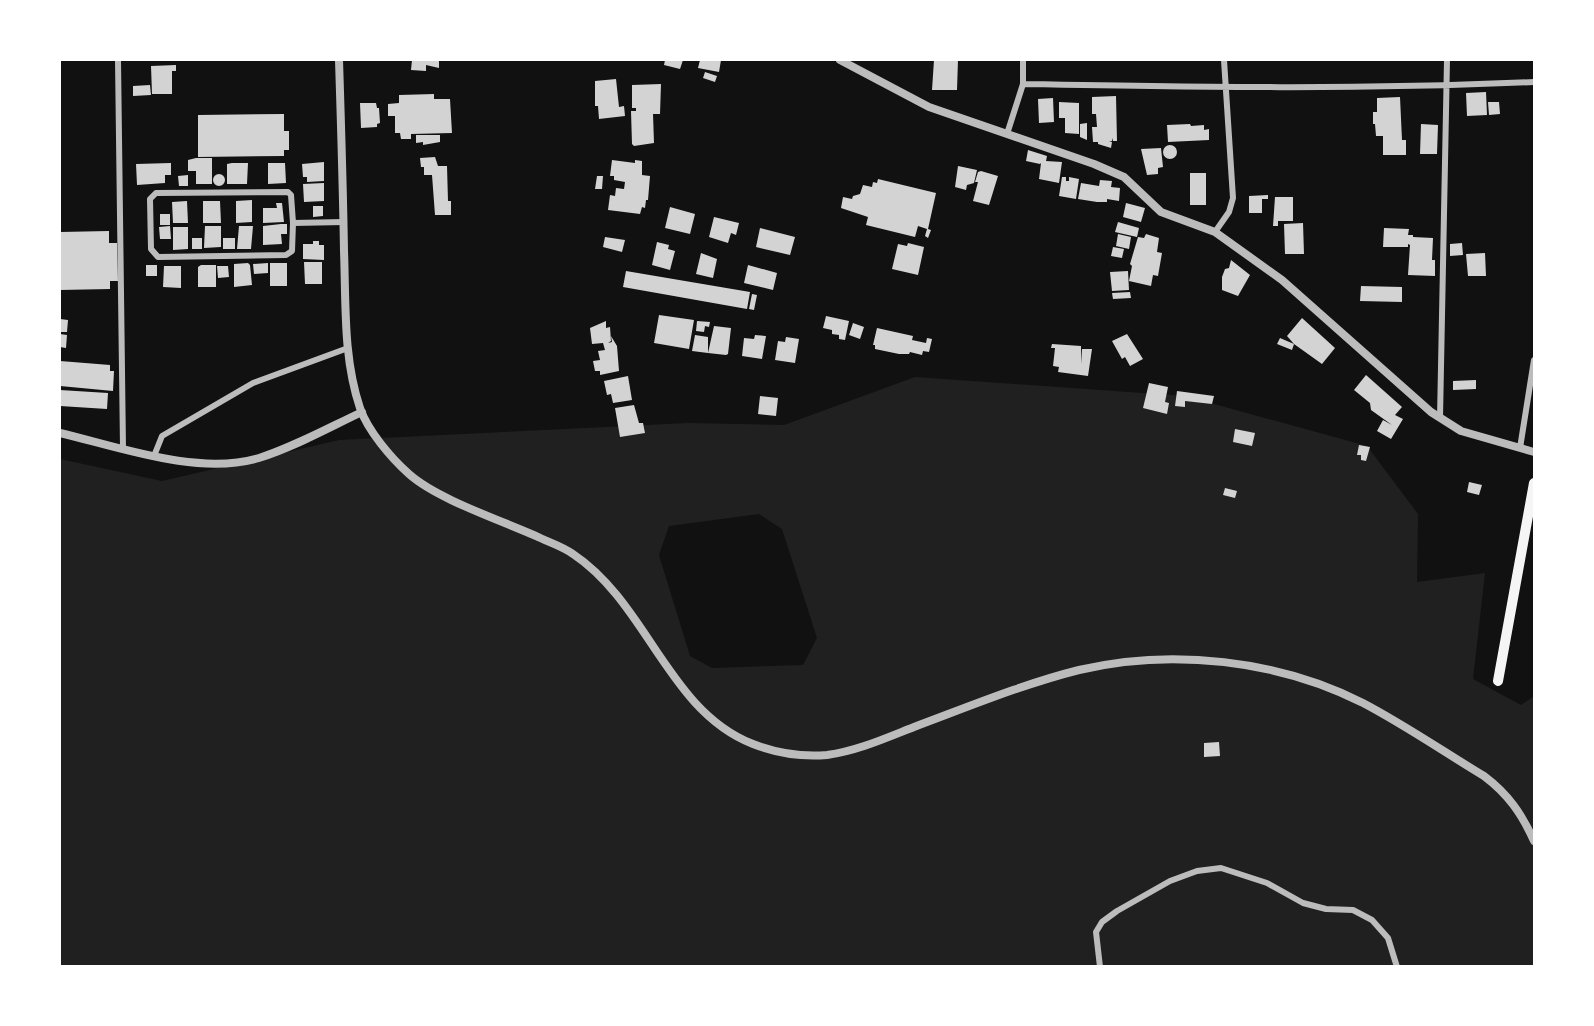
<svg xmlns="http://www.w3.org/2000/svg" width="1594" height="1026" viewBox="0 0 1594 1026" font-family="'Roboto Condensed',sans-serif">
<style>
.green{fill:#202020;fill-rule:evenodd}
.building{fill:#d3d3d3}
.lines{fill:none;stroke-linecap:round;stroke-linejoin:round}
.minor{stroke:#bcbcbc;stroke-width:6}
.tertiary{stroke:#bcbcbc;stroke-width:8}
.motorway{stroke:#f5f5f5;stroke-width:10}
</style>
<rect width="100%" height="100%" fill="#111"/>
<path class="green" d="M915 377 1185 396 1367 446 1418 514 1417 582 1485 573 1473 679 1521 705 1534 696V966L60 967V459L162 481 339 440 688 423 784 425ZM759 514 782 529 817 638 803 665 712 668 690 656 659 555 669 526Z"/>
<path class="building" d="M412 60H439V68L426 65V71L411 70Z
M665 60H683L680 69 664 65Z
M700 60H721L719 72 698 68Z
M934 60H958L957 90H932Z
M176 65V71H172V94H152L151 66Z
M705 72 717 76 715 82 703 78Z
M616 79 619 107 624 106 625 116 599 119 598 106H595V81Z
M661 84 660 114H653L654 143 634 146 632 144 631 111H636V108H632V85Z
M150 85 151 95 133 96V86Z
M1486 92 1487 115 1467 116 1466 93Z
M434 94V99H450L452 133 411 134V139H401L400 133H395V116H388V104L399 103V95Z
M1116 96 1117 141H1113V138L1112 141H1109L1112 142 1111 148 1098 144V142H1093L1092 127H1097L1096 114H1092V97Z
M1400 97 1402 140H1406V155H1383V136H1376L1375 124H1373V112H1377V98Z
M1053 98 1054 122 1039 123 1038 99Z
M1059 102 1079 103V134L1065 133V118H1059Z
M1488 102H1499L1500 114 1489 115Z
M360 103H376L377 108H379L380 123 377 124V127L361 128Z
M284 114V131H289V150H284V156L198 157V115Z
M1087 123V140L1080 137V124Z
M1190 124 1191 126 1204 125V130L1209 129V140L1168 142 1167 125Z
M1421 124 1438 125 1437 154H1420Z
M416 135H440V142L423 145V142L416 143Z
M1163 152a7 7 0 1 1 14 0a7 7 0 1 1-14 0Z
M1161 148 1163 167 1158 168V174L1147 175 1141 149Z
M1028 150 1047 156 1046 161 1062 162 1059 183 1039 179 1041 163 1040 164 1026 161Z
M435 157 438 166H447L448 201H451V215H435L432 175H424V167H421L420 158Z
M196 158H212V184H196V171H188V160Z
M612 160 635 163V160L642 161V175L650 176 648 200H646L645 208 642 207 640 214 608 210 610 195 615 196 616 188 624 189 625 182 614 180V176H610Z
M324 162V181L307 182V177H303L302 164Z
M171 163V175H165V183L137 185 136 164Z
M232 163H248L247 184H227V164Z
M268 163H285L286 183 268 184Z
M958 166 977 170 974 183 967 185 966 190 955 187Z
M981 171 998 176 989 205 973 201 978 182H975L978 172Z
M1190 173H1206V205H1190Z
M213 180a6 6 0 1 1 12 0a6 6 0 1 1-12 0Z
M188 175V186H179L178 176Z
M597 176H603L602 189H595Z
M1062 177H1066V181H1069V177L1079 179 1076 199 1059 196Z
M878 179 936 193 928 229 931 230 928 238 925 236 927 229 918 226 915 237 866 225 868 217 841 208 843 197 852 199 853 196 860 194 863 185 872 187 873 182 877 183Z
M1100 180 1112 181 1111 187 1120 188 1119 201 1107 199V202H1097L1078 199 1081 183 1099 186Z
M324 183V201L304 202 303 184Z
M1268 195V199H1262V213H1249V196Z
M1275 197H1293V221H1278V226H1273Z
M252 200V222L236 223V201Z
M187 201 188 223H173L172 202Z
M203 201H220L221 223H203Z
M276 203H282L284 222 263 223V208H277Z
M1126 203 1145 208 1141 222 1123 217Z
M313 206H323V216L313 217Z
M670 207 695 214 690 234 665 228Z
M160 214H170V225H160Z
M714 217 739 223 736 235 731 233 728 243 709 237Z
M1118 222 1139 228 1137 237 1115 232Z
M1303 223 1304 254H1285L1284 224Z
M281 224H287V234H281L282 244 263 245V226Z
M170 226 171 239H160L159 227Z
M205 226H221V247L204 248Z
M239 226H253L251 249H237Z
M173 227H188V249L173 250Z
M760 228 795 237 790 255 756 247Z
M1384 228 1409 229 1408 235H1413V237L1433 238 1432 260H1435V276L1408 275 1410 245 1408 244V247H1383Z
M109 231V243H117L118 281H110V289L60 290V232Z
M1118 234 1131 237 1129 249 1116 246Z
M1146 234 1159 238 1157 252 1162 253 1158 276 1153 275 1151 286 1129 281 1132 266 1130 264 1138 237 1144 238Z
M605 237 625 240 622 252 603 247Z
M192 238H202V249H192Z
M223 238H235V249H223Z
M313 241H319V245H324V260L303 259V244H313Z
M657 242 669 245 668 249 675 251 670 270 652 265Z
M908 243 924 247 918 275 892 269 898 244 907 246Z
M1462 243 1463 255 1450 256V244Z
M1113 247 1124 249 1122 258 1111 256Z
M701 253 717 259 713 278 696 274Z
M1485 253 1486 276H1468L1466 254Z
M1231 260 1250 275 1238 296 1222 290V277L1225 269 1229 268Z
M304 262H322V284H305Z
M248 263 250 265 252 285 234 287V264Z
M268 263V273L254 274 253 264Z
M270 263H287V286H270Z
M146 265H157V276H146Z
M201 265H216V287H198V267Z
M748 265 777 273 773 290 744 283Z
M164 266H181V288L163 287Z
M217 266H228L229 277 218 278Z
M626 271 750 292 747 309 623 287Z
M1128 271 1129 290 1112 291 1110 272Z
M1361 286 1402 287V302L1360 301Z
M1130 292 1131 298 1113 299 1112 293Z
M752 294 757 295 754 310 749 309Z
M659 315 694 320 689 349 654 343Z
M826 316 849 321 845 340 839 339V335L832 334V330L823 328Z
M1302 318 1335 348 1322 364 1294 344 1292 350 1277 344 1280 338 1294 344 1287 336Z
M60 319 68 320 67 332H60Z
M606 321V328L610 327 611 341 608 343 612 342 611 336 617 346 619 371 600 375V371H595L593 361 600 360 598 351 605 350 603 343 592 344 590 328Z
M697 321 710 322 709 327 705 326 704 332 696 331Z
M853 323 864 327 860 339 849 335Z
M714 326 731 328 728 354 726 355 708 353Z
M877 328 913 336 912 340 926 343 927 338 932 339 929 352 923 351 922 355 910 352 909 354H899L875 349V345H873Z
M60 334 67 335 66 348 60 347Z
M1127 334 1143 359 1130 366 1125 357 1122 359 1112 341Z
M695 335 708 337V353L692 351Z
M755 335 766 336 762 359 742 356 744 338 754 339Z
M786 337 799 339 795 363 775 360 778 341 785 342Z
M1052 344 1081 346V364L1082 349H1092L1088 376 1058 372 1059 367 1053 366 1055 348H1051Z
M60 361 110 365V371H114L113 391 60 386Z
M1366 375 1402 407 1395 415 1403 419 1391 439 1377 431 1383 420 1392 425 1371 410 1370 403 1354 390Z
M628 376 632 400 613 403 611 394 607 395 604 381Z
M1476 380V389L1453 390V381Z
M1149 383 1168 387 1165 402 1169 403 1167 414 1143 408Z
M60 390 108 393 107 409 60 406Z
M1177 391 1214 396 1212 404 1185 401V407L1175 406Z
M760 396 778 398 776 416 758 414Z
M634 405 639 423H643L645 433 620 437 615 408Z
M1235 429 1255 433 1252 446 1233 442Z
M1359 445 1370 447 1366 461 1361 460V455H1357Z
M1469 482 1482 485 1479 495 1467 492Z
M1225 488 1237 491 1235 498 1223 495Z
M1219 742 1220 756 1204 757V743Z"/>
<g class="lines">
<path class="minor" d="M118 60 123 448
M1023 84C1194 87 1364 90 1534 82
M1007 134 1023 84V60
M293 223 292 251 286 255 158 257 151 249 150 199 156 193 288 192 291 195 293 223 344 222
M1215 232 1229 212 1233 198 1224 60
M1440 418 1447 60
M1520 448 1534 360
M154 456 162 436 253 383 348 348
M1100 967 1096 932 1102 922 1117 911 1170 881 1197 871 1221 868 1267 883 1303 903 1326 909 1353 910 1372 920 1388 938 1397 967"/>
<path class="tertiary" d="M339 60C341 123 343 187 344 251 346 303 343 358 360 408 368 431 391 458 409 474 437 499 500 520 536 536 548 542 562 546 573 554 648 604 668 711 753 744 776 753 802 757 827 755 857 751 886 738 914 727 968 707 1023 684 1079 670 1171 648 1279 660 1363 703 1405 725 1444 752 1484 776 1508 794 1522 814 1534 841
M840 60 929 107 1094 164 1124 177 1161 212 1215 232 1282 280 1431 412 1461 431 1534 452
M60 433C119 447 198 476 259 458 294 447 328 428 362 412"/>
<path class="motorway" d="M1498 681 1534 483"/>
</g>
<rect width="1594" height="1026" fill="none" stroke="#ffffff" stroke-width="122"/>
</svg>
